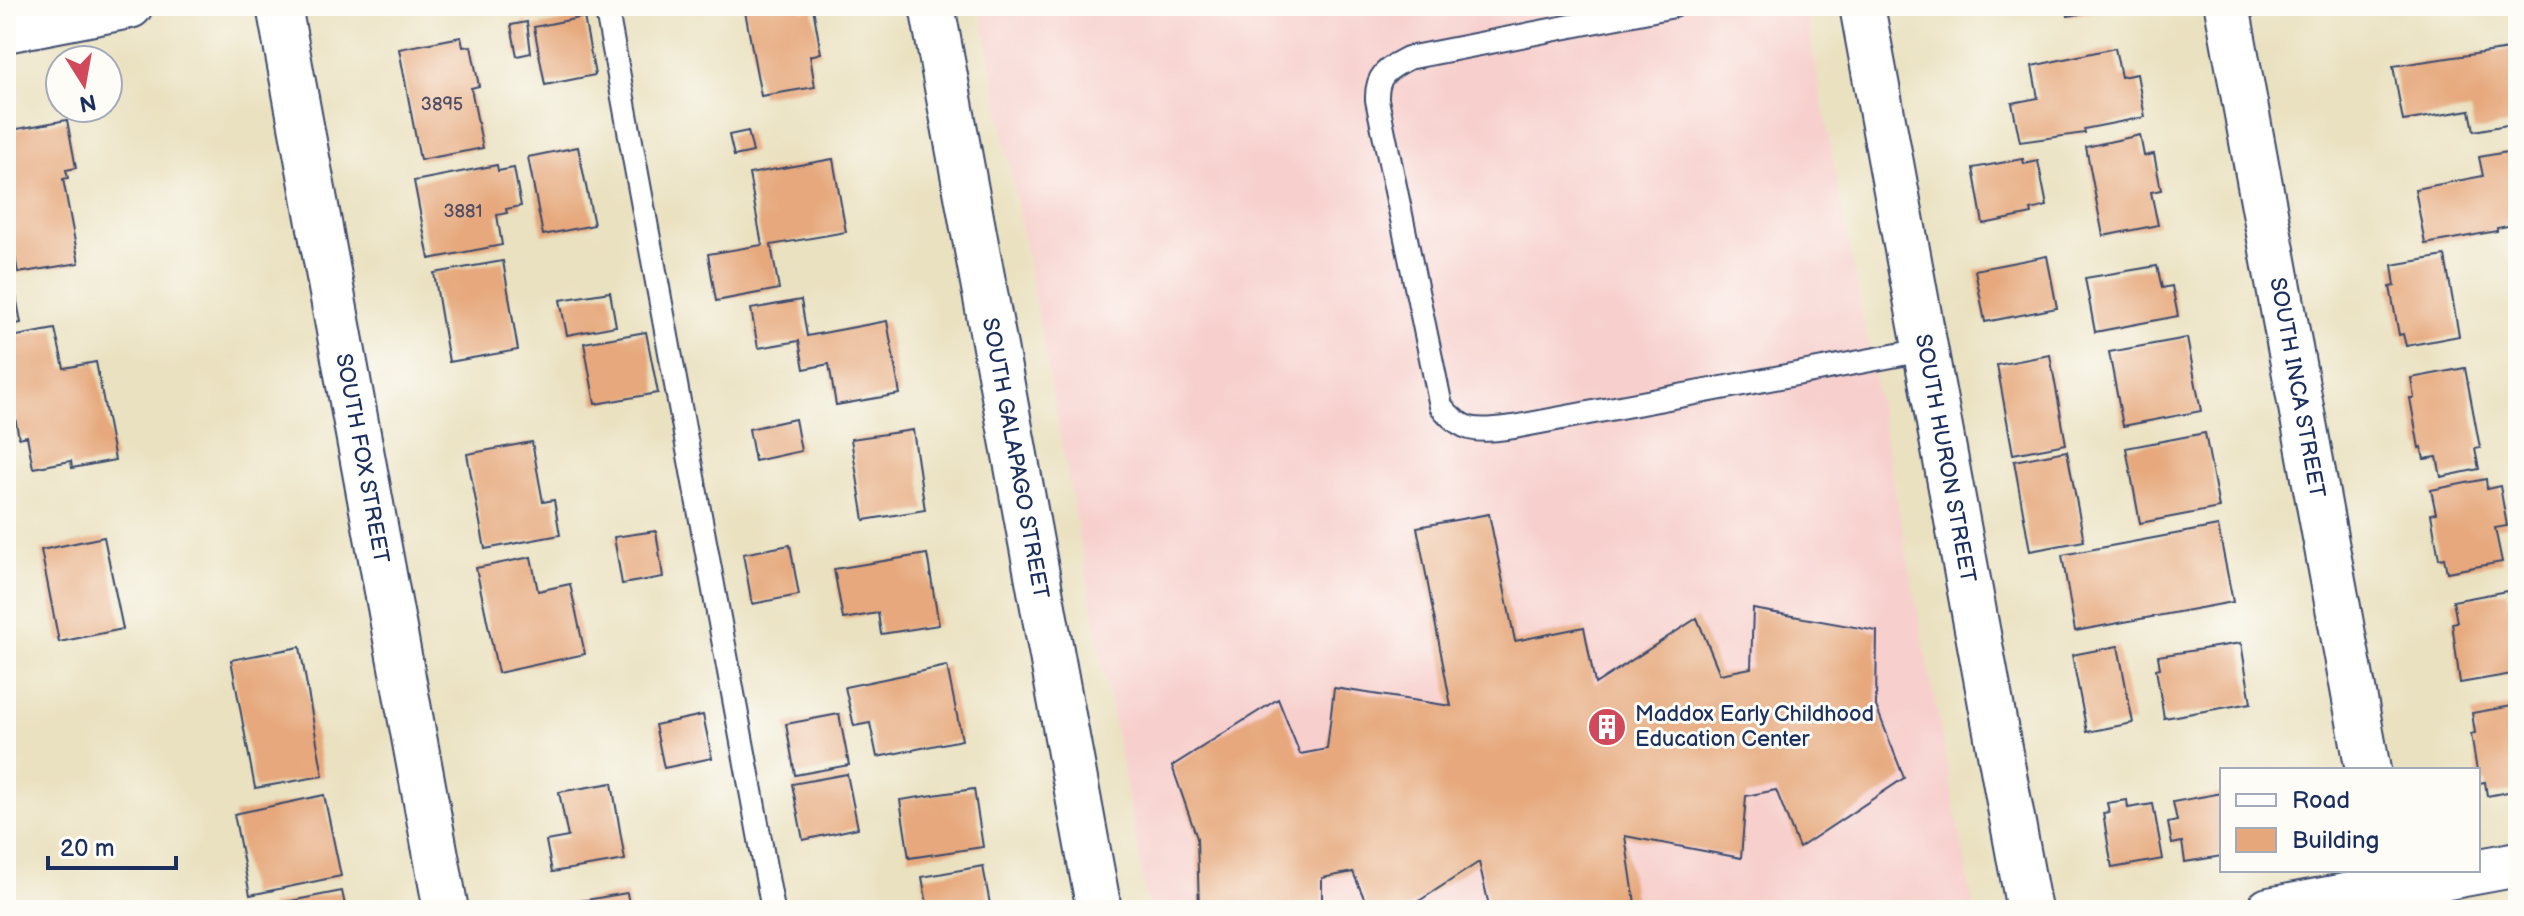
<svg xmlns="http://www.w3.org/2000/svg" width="2524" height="916" viewBox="0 0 2524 916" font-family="'Balsamiq Sans',sans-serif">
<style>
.built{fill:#f7d0cd}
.building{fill:#e6a87b}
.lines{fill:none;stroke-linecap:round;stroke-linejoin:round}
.lane-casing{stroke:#3a4a6d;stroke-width:26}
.street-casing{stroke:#3a4a6d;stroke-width:48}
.lane{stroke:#fff;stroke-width:22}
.street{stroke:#fff;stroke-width:44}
.labels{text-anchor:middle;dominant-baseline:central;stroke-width:6;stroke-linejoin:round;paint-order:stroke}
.number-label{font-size:18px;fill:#4e4d65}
.street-label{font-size:22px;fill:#1b2f5e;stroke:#fdfcf7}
.poi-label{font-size:22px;fill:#1b2f5e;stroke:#fdfcf7;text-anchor:start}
</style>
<rect width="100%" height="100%" fill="#fdfcf7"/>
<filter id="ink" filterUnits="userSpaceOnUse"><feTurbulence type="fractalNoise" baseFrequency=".0125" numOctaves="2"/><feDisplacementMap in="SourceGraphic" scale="16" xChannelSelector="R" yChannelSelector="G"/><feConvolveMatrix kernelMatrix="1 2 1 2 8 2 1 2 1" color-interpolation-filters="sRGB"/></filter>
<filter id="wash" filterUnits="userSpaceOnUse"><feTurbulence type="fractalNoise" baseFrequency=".006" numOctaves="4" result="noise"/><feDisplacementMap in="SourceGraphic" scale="32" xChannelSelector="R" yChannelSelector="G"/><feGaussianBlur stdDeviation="1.8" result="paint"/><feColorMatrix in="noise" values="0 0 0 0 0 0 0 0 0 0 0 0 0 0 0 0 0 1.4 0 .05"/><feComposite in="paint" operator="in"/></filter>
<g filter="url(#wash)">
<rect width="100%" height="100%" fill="#eae1c0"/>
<path class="built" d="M980 6H1804L1974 910H1149Z"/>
<g id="blocks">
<path class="building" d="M744 6H801L802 11 813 8 821 53 810 56 815 87 761 96Z
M2066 6H2116L2117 7 2068 16Z
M584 17 595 75 545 85 534 27Z
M527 22 531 53 517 56 511 25Z
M461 37 463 47 471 46 479 86 471 88 483 148 420 160 399 49Z
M2115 48 2121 77 2137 74 2145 117 2084 129 2085 133 2020 142 2012 103 2038 98 2032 66Z
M2516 48 2518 123 2474 131 2470 110 2403 121 2393 66Z
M67 120 76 168 66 170 68 178 63 179 79 263 18 273 6 206V131Z
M748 131 753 152 734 156 729 135Z
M2140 135 2144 156 2154 154 2161 190 2151 192 2158 225 2103 236 2086 147Z
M578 147 594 225 543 235 528 157Z
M2518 150V224L2497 228V231L2425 244 2415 189 2483 176 2479 157Z
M833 159 846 232 771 245 779 289 716 301 708 254 762 245 749 174Z
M2023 159 2024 164 2038 161 2047 206 2031 210 2032 214 1983 224 1973 168Z
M497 165 498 171 514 168 521 206 506 209 507 213 497 215 502 245 429 259 414 181Z
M2047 256 2057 308 1985 322 1975 270Z
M2445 256 2459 336 2406 346 2403 334 2399 335 2390 287 2395 286 2392 265Z
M503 261 518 350 449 362 434 273Z
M2157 266 2162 288 2172 286 2178 316 2095 332 2085 278Z
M610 292 616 326 567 335 560 300Z
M16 296 21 323 6 326V298Z
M801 300 807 336 887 321 900 394 836 405 829 364 804 369 799 341 758 348 751 309Z
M55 329 64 368 96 362 115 460 72 468 71 461 33 468 27 436 19 438 6 371V338Z
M646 332 658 393 595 404 584 343Z
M2187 338 2201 411 2123 426 2109 352Z
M2050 355 2066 444 2013 454 1997 365Z
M2465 368 2480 448 2475 449 2479 469 2441 477 2437 457 2424 459 2421 447 2419 448 2410 398H2414L2411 378Z
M795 419 801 451 755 461 749 429Z
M913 430 925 510 864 520 851 439Z
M2205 433 2219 508 2140 523 2126 448Z
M532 442 543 502 554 500 560 535 485 549 467 454Z
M2067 451 2084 541 2030 551 2014 461Z
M2486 479 2487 489 2500 486 2507 526 2495 528 2502 562 2447 572 2444 558 2439 559 2431 514 2436 513 2431 490Z
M1489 514 1515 641 1584 627 1595 684 1697 618 1720 674 1751 668 1753 609 1877 631 1876 706 1904 778 1799 848 1776 790 1746 796 1741 858 1625 836 1635 903 1601 910H1490L1479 862 1405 910H1369L1353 872 1322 878V910H1199L1197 838 1172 766 1278 699 1300 754 1327 749 1334 688 1451 706 1417 527Z
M2218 526 2233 602 2075 631 2062 555Z
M656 531 663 577 622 584 614 537Z
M104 537 123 629 59 642 41 550Z
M790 545 799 595 752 604 743 554Z
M927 554 939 625 881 634 878 613 843 619 834 569Z
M531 557 538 591 570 584 585 654 498 673 476 568Z
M2507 591 2509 604 2518 602V622L2512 623 2518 652V673L2460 683 2452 623 2457 622 2453 601Z
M2241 643 2251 703 2164 718 2156 669 2160 668 2158 656Z
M2118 646 2133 723 2087 732 2072 655Z
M300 647 323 776 255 788 231 660Z
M947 666 962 740 877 757 870 723 854 726 845 687Z
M2518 705V790L2487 796 2485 782 2479 783 2471 734 2475 733 2472 713Z
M839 714 849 765 795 775 786 724Z
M703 715 712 758 664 768 655 725Z
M847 774 858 828 803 840 792 784Z
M612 783 625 860 552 872 546 841 568 837 559 792Z
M974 789 983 847 909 858 900 800Z
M2222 793V856L2185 862 2182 842 2172 844 2168 823 2177 821 2173 802Z
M324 795 341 876 250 895 234 814Z
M2127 800 2128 808 2153 804 2163 859 2112 868 2103 813 2109 812 2107 803Z
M983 866 991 910H928L922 877Z
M342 891 346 910H271L270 905Z
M627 893 630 910H558L557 905Z"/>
</g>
</g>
<g filter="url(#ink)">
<use href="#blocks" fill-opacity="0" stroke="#3a4a6d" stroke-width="2"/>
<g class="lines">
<defs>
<path id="lane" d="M606 6 773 910
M1674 6 1408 58C1387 69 1376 75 1377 100L1441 406C1464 435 1480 431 1514 427L1924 350"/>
<g id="street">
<path id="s1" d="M279 6 446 910"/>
<path id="s2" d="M932 6 1099 910"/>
<path id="s3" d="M1862 6 2029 910"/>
<path id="s4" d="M2227 6 2368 770"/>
<path d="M6 30 130 6"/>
<path d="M2269 910 2518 864"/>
</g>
</defs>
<use href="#lane" class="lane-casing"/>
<use href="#street" class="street-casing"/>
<use href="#lane" class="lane"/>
<use href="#street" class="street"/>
</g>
</g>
<defs>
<symbol id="building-disc" viewBox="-11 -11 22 22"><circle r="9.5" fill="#d1495b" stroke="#fdfcf7"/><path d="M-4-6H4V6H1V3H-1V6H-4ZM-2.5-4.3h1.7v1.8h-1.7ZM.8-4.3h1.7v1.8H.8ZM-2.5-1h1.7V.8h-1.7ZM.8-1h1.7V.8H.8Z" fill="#fff"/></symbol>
</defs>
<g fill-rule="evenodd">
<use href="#building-disc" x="1585" y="705" width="44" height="44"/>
</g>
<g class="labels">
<g class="number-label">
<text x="442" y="104">3895</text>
<text x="463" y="211">3881</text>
</g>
<g class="street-label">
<text stroke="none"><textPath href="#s4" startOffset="388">SOUTH INCA STREET</textPath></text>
<text stroke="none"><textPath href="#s1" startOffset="460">SOUTH FOX STREET</textPath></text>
<text stroke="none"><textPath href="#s2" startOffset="460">SOUTH GALAPAGO STREET</textPath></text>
<text stroke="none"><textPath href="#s3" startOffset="460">SOUTH HURON STREET</textPath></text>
</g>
<g class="poi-label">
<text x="1635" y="714">Maddox Early Childhood<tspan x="1635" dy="25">Education Center</tspan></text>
</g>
</g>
<rect width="2524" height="916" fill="none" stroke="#fdfcf7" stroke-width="32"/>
<rect x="2220" y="768" width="260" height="104" fill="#fdfcf7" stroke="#a3aaba" stroke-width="2"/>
<rect x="2236" y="794" width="40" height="12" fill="#ffffff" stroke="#a3aaba" stroke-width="2"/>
<text x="2292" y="808" font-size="24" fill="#1b2f5e">Road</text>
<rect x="2236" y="828" width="40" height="24" fill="#e6a87b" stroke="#a3aaba" stroke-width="2"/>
<text x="2292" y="848" font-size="24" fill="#1b2f5e">Building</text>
<g transform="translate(84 84) rotate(169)"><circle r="38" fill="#fdfcf7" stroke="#a3aaba" stroke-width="2"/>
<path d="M0-6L14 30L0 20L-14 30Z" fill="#d1495b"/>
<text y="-12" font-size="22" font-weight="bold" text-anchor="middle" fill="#1b2f5e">N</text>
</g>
<path d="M48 856v12h128v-12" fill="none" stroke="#1b2f5e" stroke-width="4"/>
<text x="60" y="856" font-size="24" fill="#1b2f5e" stroke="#fdfcf7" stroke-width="6" paint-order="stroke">20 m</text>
</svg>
